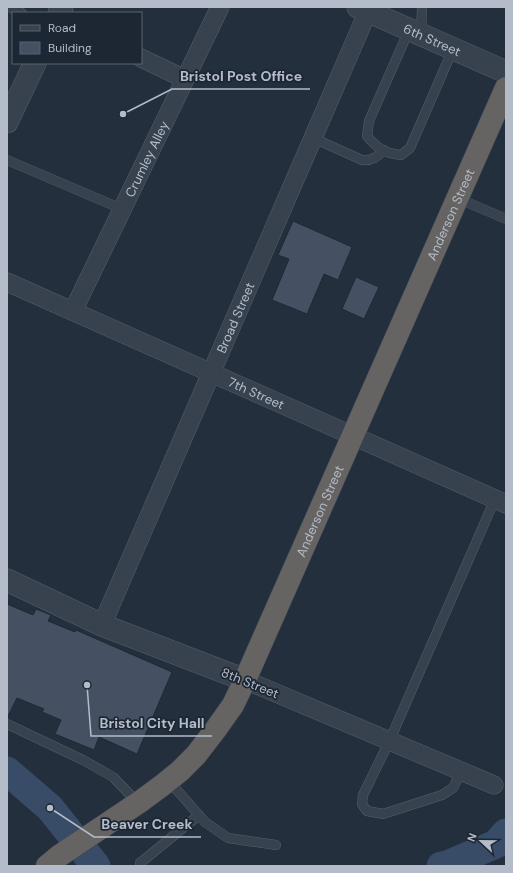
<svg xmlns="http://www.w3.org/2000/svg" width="513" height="873" viewBox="0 0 513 873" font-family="'DM Sans',sans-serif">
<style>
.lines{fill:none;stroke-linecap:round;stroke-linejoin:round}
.river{stroke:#394c67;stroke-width:29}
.building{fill:#455162;stroke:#1f2835}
.service-casing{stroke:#565f6c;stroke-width:10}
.minor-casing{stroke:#565f6c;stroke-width:19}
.tertiary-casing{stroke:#565f6c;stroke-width:23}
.trunk-casing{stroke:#434c59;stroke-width:23}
.service{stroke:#38414e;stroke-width:9}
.minor{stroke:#38414e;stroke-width:18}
.tertiary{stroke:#38414e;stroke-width:22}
.trunk{stroke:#656462;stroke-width:22}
.labels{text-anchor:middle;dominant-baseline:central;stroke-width:3.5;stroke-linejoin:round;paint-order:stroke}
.street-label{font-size:13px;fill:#b4bcc9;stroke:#1d2633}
.leader{fill:none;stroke:#b4bcc9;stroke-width:1.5}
.callout-dot{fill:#b4bcc9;stroke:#1d2633;stroke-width:1.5}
.callout-label{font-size:14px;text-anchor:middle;font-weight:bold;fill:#b4bcc9;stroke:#1d2633;stroke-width:3.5;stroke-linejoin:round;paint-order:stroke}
</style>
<rect width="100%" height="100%" fill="#242f3e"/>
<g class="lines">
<path class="river" d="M7 771 50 808 96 866
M441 866 447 865 496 844 506 833"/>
</g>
<path class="building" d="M293 221 352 247 338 280 324 274 307 314 272 300 289 259 278 255Z
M356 277 379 287 364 319 342 309Z
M7 604 33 615 36 609 51 615 48 621 75 632 76 630 172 672 137 754 99 737 94 750 55 734 61 720 42 712 44 709 17 698 7 718Z"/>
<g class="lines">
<defs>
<path id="service" d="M9 7 22 13
M409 30 369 121 367 136C378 149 384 153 401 155L410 148 453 49
M421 34 422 7
M313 138 362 160C372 161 377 157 384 150
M7 160 122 209
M457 198 506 219
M7 724 83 760 113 777 138 803
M461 772 453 788 442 795 383 814 367 811 362 804 363 795 389 742 495 499
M168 780 205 822 228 838 276 845
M140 863 199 815"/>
<g id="minor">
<path d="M141 58 185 79"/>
<path id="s1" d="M7 282 506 504"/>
<path id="s2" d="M73 311 220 7"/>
<path id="s3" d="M102 625 368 11"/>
<path d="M245 680 494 785"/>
</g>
<g id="tertiary">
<path id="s4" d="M358 7 506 72"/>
<path d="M59 13 62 7"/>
<path d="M7 122 35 63"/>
<path d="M7 580 102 625 245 680"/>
</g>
<g id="trunk">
<path id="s5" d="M47 866 59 856 141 801 164 784 180 771 196 755 216 729 233 705 245 680 506 88"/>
</g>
</defs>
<use href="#service" class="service-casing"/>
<use href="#minor" class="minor-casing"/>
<use href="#tertiary" class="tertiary-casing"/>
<use href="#trunk" class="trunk-casing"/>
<use href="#service" class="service"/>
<use href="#minor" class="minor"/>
<use href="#tertiary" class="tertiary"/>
<use href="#trunk" class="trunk"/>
</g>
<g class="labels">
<g class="street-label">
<text stroke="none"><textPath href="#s4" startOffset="81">6th Street</textPath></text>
<text stroke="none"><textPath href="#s2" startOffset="169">Crumley Alley</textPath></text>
<text stroke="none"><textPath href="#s5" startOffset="785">Anderson Street</textPath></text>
<text stroke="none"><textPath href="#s3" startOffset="335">Broad Street</textPath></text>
<text stroke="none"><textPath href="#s1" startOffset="273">7th Street</textPath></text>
<text stroke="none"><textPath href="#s5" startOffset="461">Anderson Street</textPath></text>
<text transform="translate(250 683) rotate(22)">8th Street</text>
</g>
</g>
<path class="leader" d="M123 114L172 89H310M87 685L91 736H212M50 808L94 837H201"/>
<g class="callout-dot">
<circle cx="123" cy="114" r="4"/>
<circle cx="87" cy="685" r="4"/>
<circle cx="50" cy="808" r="4"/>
</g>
<g class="callout-label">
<text x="241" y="81">Bristol Post Office</text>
<text x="152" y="728">Bristol City Hall</text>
<text x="147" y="829">Beaver Creek</text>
</g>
<rect width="513" height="873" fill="none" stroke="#b4bcc9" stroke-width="16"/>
<rect x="12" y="12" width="130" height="52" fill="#1d2633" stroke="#59626f"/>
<rect x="20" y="25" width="20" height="6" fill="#38414e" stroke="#59626f"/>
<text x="48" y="32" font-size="12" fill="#b4bcc9">Road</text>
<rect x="20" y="42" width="20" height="12" fill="#455162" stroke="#59626f"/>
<text x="48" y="52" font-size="12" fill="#b4bcc9">Building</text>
<g transform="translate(481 841) rotate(292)" stroke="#1d2633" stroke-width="3" paint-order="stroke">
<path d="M0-3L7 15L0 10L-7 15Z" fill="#b4bcc9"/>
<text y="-6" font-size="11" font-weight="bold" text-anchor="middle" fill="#b4bcc9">N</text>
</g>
</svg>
